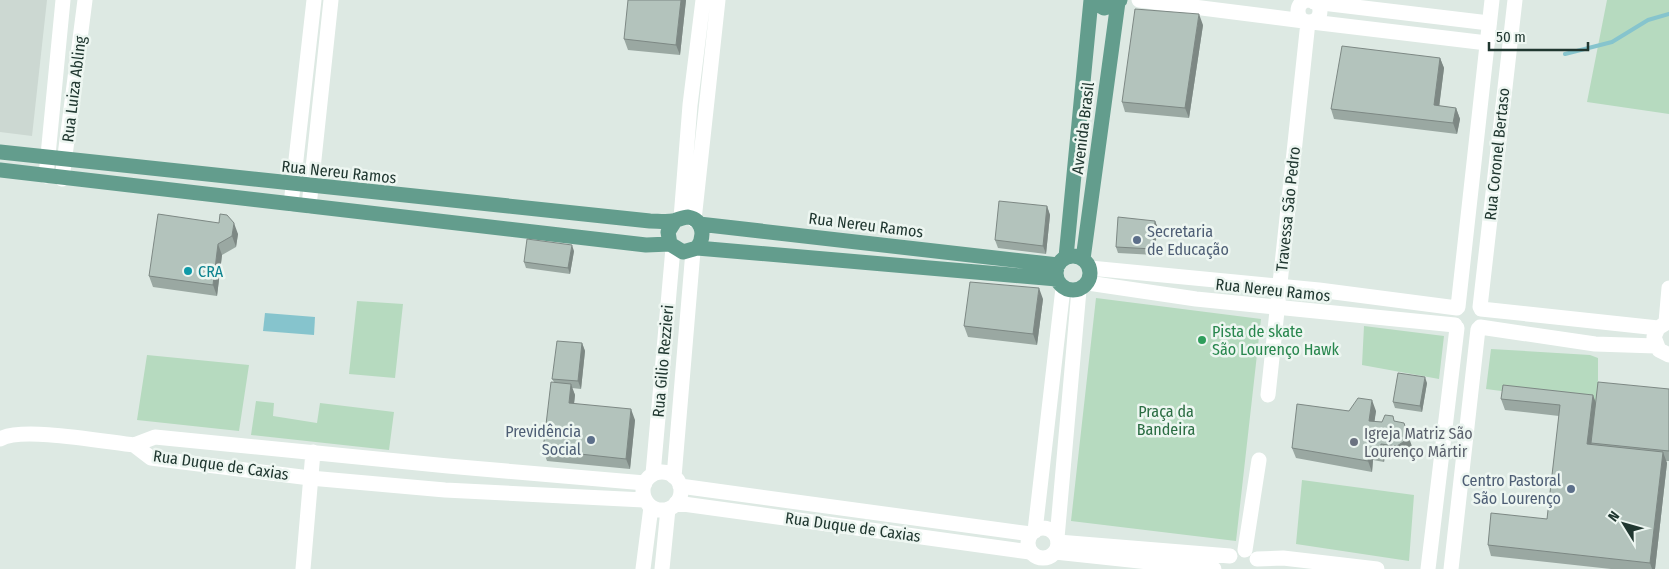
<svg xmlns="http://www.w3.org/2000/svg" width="1669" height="569" viewBox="0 0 1669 569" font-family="'Fira Sans Condensed',sans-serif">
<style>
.built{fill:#ccd8d2}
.green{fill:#b6dabf}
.water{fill:#86c4cd}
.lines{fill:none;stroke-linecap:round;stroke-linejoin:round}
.stream{stroke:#86c4cd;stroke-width:4}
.street{stroke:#fff;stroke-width:15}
.secondary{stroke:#fff;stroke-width:15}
.primary{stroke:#639d8d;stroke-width:15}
.wall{fill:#9aa8a2}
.shaded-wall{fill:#7d8884}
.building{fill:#b3c3bc;stroke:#7d8884}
.service-dot{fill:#5c6f8a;stroke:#edf6f1;stroke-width:2}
.culture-dot{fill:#0f9aa8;stroke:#edf6f1;stroke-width:2}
.leisure-dot{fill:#2e9e5b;stroke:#edf6f1;stroke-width:2}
.worship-dot{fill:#6b7280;stroke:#edf6f1;stroke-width:2}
.labels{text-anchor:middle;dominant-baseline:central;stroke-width:5;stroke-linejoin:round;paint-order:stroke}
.street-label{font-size:16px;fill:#203730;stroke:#edf6f1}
.service-label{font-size:16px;fill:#4e5e75;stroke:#edf6f1;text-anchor:end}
.culture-label{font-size:16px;fill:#0d838f;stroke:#edf6f1;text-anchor:start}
.leisure-label{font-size:16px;fill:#27864d;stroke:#edf6f1;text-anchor:start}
.park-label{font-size:16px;fill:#2b6d43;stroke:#edf6f1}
.worship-label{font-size:16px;fill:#5b616d;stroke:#edf6f1;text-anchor:start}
</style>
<rect width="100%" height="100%" fill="#dde9e3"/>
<path class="built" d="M0 0H47L32 136 0 132Z"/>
<path class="green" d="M1607 0H1669V114L1587 102Z
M1096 298 1261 319 1236 541 1071 521Z
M357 301 403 304 395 378 349 374Z
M1364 326 1444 336 1439 379 1362 365Z
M1491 349 1590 355 1598 358V404L1486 389Z
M147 355 249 365 239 431 137 420Z
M256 401 274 403 273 416 317 423 320 403 394 412 389 450 251 435Z
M1302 480 1414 495 1409 561 1296 544Z"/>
<path class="water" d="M265 313 315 317 314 335 263 331Z"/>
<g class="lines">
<path class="stream" d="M1565 54 1612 42 1648 20 1669 14"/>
<path class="street" d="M1139 0 1304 21
M1298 11a11 11 0 1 1 22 0a11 11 0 1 1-22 0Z
M1314 2 1489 23
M1312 22 1487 43
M46 176 63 0
M62 179 85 0
M291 204 314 0
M309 206 331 0
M681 218 690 105 703 0
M694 220 718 0
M1666 322 1669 288
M1268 395 1308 22
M0 439C21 426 106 442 134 445
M134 445 151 458 310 478 445 490 644 500
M134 445 155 437 448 466 645 483
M643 491a19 19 0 1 1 38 0a19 19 0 1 1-38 0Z
M653 474 673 248
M674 477 693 251
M680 486 1031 534
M676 503 1030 552
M1058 542 1230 556
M1245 550 1259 460
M1055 552 1214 569
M1257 559 1283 558 1377 569
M303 569 313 452
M643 569 651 507
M662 569 668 509"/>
<path class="secondary" d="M1090 268 1319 290 1457 308
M1088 283 1196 299 1455 325
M1458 307 1492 0
M1480 307 1515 0
M1481 309 1658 328
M1669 321 1658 328 1654 337 1659 350 1669 355
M1480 327 1595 344 1656 346
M1028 543a15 15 0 1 1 30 0a15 15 0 1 1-30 0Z
M1035 531 1063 288
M1057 538 1079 290
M1428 569 1457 328
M1451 569 1478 329"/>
<path class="primary" d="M1091 0 1104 8 1114 5 1120 0
M0 152 650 221C657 221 666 222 673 221 678 220 683 217 688 217 704 220 705 237 697 248L683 252 670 244 668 232 675 221
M0 170 646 245 670 244
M699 224 1058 265
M697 248 1057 279
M1056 273a17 17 0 1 1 34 0a17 17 0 1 1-34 0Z
M1066 257 1091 0
M1083 259 1118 2"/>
</g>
<path class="wall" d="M686 0 680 55 628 50 624 39Z
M1203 25 1189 118 1125 112 1122 102Z
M1440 58 1444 68 1439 106 1456 108 1460 119 1457 134 1334 119 1331 109Z
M1047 206 1050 215 1046 254 998 248 995 240Z
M1155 221 1157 226 1155 255 1118 253 1116 247Z
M219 223 238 234 236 247 222 255 217 296 153 287 149 276Z
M574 251 570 274 526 268 524 262Z
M1043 299 1037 345 968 337 964 326Z
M582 343 585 351 581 389 572 388 575 395 574 403 635 420 630 469 547 461 543 450 554 382 552 379Z
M1427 383 1422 412 1395 408 1393 402Z
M1669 389V461H1666L1667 463 1655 569H1611L1491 556 1488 545 1547 519 1559 416 1505 410 1501 399 1593 395 1595 402Z
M1349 411H1376L1374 422H1382L1395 421 1413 449 1401 456 1385 455 1384 462 1373 460 1372 472 1296 458 1292 448Z"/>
<path class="shaded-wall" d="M681 0H686L680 55 676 45Z
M1199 14 1203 25 1189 118 1185 108Z
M1440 58 1444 68 1438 116 1434 105Z
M1456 108 1460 119 1457 134 1453 123Z
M1047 206 1050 215 1046 254 1043 246Z
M1155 221 1157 226 1155 255 1153 249Z
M234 223 238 234 236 247 232 236Z
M218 244 222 255 217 296 213 285Z
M572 245 574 251 570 274 568 268Z
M1039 288 1043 299 1037 345 1033 334Z
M582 343 585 351 581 389 578 381Z
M1425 377 1427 383 1422 412 1420 406Z
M571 384 575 395 573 413 569 403Z
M1593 395 1597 406 1591 443 1592 446 1587 444Z
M1372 400 1376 411 1373 432 1369 421Z
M631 409 635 420 630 469 626 459Z
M1409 438 1413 449 1401 456 1397 446Z
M1381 444 1385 455 1384 462 1380 451Z
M1369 450 1373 460 1372 472 1368 461Z
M1663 452 1667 463 1655 569H1652L1650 563Z"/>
<path class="building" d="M628 0H681L676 45 624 39Z
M1135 9 1199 14 1185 108 1122 102Z
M1342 46 1440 58 1434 105 1456 108 1453 123 1331 109Z
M999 201 1047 206 1043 246 995 240Z
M158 214 219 223 220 214 227 215 234 223 232 236 218 244 213 285 149 276Z
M1118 217 1155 221 1153 249 1116 247Z
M527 239 572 245 568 268 524 262Z
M970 282 1039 288 1033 334 964 326Z
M557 341 582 343 578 381 552 379Z
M1398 373 1425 377 1420 406 1393 402Z
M551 382 571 384 569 403 631 409 626 459 543 450Z
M1598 382 1669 389V451L1591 443Z
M1503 385 1593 395 1587 444 1663 452 1650 563 1488 545 1491 513 1547 519 1560 405 1501 399Z
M1358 398 1372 400 1369 421 1382 422 1385 415 1393 416 1394 421 1404 423 1409 438 1397 446 1381 444 1380 451 1369 450 1368 461 1292 448 1297 404 1349 411Z"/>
<g class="service-dot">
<circle cx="1137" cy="240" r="5"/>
<circle cx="591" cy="440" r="5"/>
<circle cx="1571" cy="489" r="5"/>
</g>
<circle class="culture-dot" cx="188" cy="271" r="5"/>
<circle class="leisure-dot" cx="1202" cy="340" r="5"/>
<circle class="worship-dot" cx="1354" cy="442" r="5"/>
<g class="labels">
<g class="street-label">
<text transform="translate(74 89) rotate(-83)">Rua Luiza Abling</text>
<text transform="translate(1083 128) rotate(-83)">Avenida Brasil</text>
<text transform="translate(1497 154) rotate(-84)">Rua Coronel Bertaso</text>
<text transform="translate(339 172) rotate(6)">Rua Nereu Ramos</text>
<text transform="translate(1288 209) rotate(-84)">Travessa São Pedro</text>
<text transform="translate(866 225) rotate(7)">Rua Nereu Ramos</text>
<text transform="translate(1273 290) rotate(6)">Rua Nereu Ramos</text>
<text transform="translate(663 361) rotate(-85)">Rua Gilio Rezzieri</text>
<text transform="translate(221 465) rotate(8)">Rua Duque de Caxias</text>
<text transform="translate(853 527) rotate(8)">Rua Duque de Caxias</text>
</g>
<g class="service-label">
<text x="1147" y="231" text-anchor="start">Secretaria<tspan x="1147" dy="18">de Educação</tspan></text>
<text x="581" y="431">Previdência<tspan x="581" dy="18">Social</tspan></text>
<text x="1561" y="480">Centro Pastoral<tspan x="1561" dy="18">São Lourenço</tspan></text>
</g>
<g class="culture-label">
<text x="198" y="271">CRA</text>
</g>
<g class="leisure-label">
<text x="1212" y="331">Pista de skate<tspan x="1212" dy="18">São Lourenço Hawk</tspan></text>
</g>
<g class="park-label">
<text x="1166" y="411">Praça da<tspan x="1166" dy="18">Bandeira</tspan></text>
</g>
<g class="worship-label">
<text x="1364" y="433">Igreja Matriz São<tspan x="1364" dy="18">Lourenço Mártir</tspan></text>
</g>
</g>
<g transform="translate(1624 524) rotate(307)" stroke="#edf6f1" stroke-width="4" paint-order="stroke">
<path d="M0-4L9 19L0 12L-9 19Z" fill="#203730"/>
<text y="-8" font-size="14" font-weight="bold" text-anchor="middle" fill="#203730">N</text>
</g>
<path d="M1489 42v8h99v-8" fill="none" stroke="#203730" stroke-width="2.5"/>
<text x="1496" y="42" font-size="15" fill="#203730" stroke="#edf6f1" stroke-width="4" paint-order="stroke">50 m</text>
</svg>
